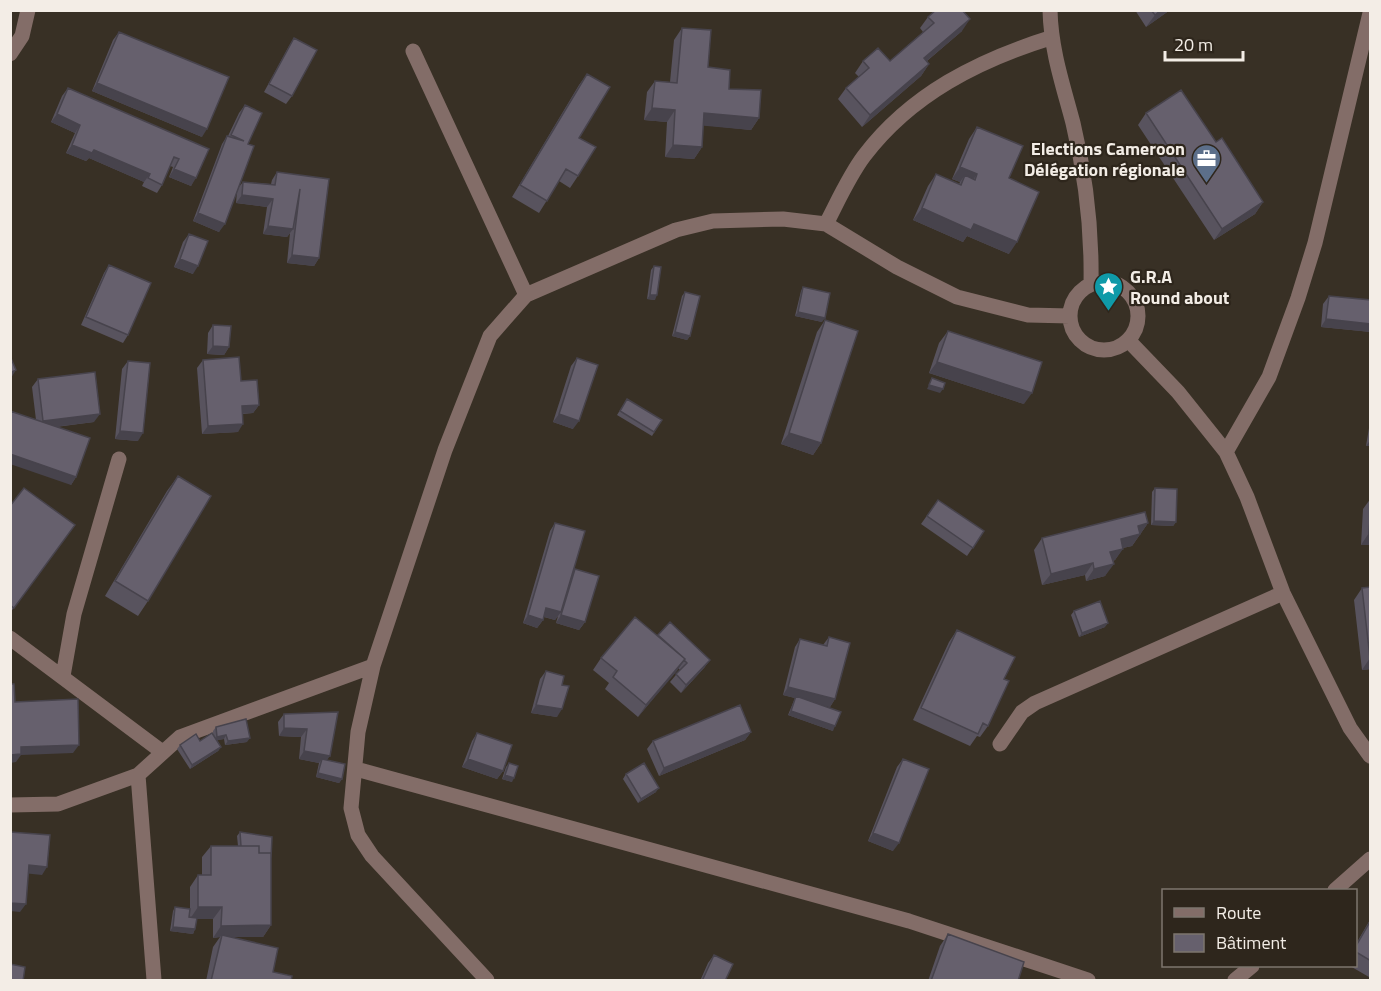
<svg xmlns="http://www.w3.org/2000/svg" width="1381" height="991" viewBox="0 0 1381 991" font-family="'Titillium Web',sans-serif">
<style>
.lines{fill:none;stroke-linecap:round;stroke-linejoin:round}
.minor{stroke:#836d68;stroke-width:15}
.wall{fill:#58535e}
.shaded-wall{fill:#47434c}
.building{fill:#66606d;stroke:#47434c;stroke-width:1.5}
.labels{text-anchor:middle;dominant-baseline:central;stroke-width:4.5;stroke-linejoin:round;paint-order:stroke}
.poi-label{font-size:18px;font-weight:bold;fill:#f3ede6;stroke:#2e261c;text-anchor:end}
</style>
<rect width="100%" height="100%" fill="#383025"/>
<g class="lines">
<path class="minor" d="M1050 10C1051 51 1063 85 1073 123 1086 177 1092 230 1091 284
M413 51 526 295
M10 54 22 36 28 10
M826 224C838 201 849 176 864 156 911 94 979 60 1050 38
M1070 316a34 34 0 1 1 68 0a34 34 0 1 1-68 0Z
M1128 340 1178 392 1226 452 1247 497 1283 593 1350 728 1370 756
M1226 452 1269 377 1298 298 1315 243 1370 13
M10 638 161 751
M63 676 74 614 119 459
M1000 744 1022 712 1035 703 1283 593
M356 769 909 921 1088 980
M138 775 154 980
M10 805 58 804 138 775 180 737 373 666
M1335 890 1370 859
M487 980 372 856 358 835 351 808 358 732 373 666 445 450 490 336 526 295 676 230 713 221 783 219 826 224 897 267 957 297 1028 315 1070 316
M1235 980 1252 966"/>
</g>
<path class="wall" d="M1135 10H1170L1146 27Z
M928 17 962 31 927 61 929 64 921 76 862 127 838 99 846 88 859 77 855 73 863 61H890L923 32 920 28Z
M682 28 708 67 759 118 751 130 703 125 702 147 694 159 665 157 667 122 644 120 647 92 655 81 670 82 674 40Z
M119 32 202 137 92 91 113 40Z
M294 38 292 96 286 104 264 92 289 46Z
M587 74 579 138 578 176 570 188 559 181 539 213 512 197 579 85Z
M68 88 209 149 191 186 169 177 173 167 170 166 162 185 157 193 142 186 144 182 89 158 86 161 66 153 75 133 51 122 62 96Z
M245 105 248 144 238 188 243 182 271 184 272 180 277 172 329 179 319 258 314 266 287 263 290 233 287 237 263 234 267 207 236 203 237 191 219 232 193 221 222 144 227 136H228L239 113Z
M1146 113 1216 142 1263 202 1255 214 1214 240 1138 125Z
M977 127 1009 178V254L967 236 963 242 913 220 928 186 936 174 959 184 960 182 952 179 969 139Z
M189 234 193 274 174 267 183 242Z
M109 265 128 335 123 343 81 325 104 273Z
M654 266 655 300 647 299 651 270Z
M803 287 822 322 795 316 801 291Z
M685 292 690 336 687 340 672 336 682 296Z
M1329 296 1371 300V332L1321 327 1323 304Z
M825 320 821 443 813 455 781 444 817 332Z
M213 325 229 347 224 355 207 354 208 333Z
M948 331 1024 404 929 373 939 343Z
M577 358 573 429 553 422 571 366Z
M203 360 241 381 259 405 253 413 243 414 238 432 202 434 197 368Z
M128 361 138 441 115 439 122 369Z
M38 379 94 422 56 427 76 477 71 485 36 420 32 387Z
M627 399 662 420 652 436 617 415Z
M1371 416V446H1366Z
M178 476 148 601 138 616 105 596 167 491Z
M1155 488 1176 522 1173 526 1151 525 1152 492Z
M1371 498V545H1361L1363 509Z
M938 500 984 531 967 556 921 524Z
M10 506 75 525 10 613Z
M555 523 572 573 575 569 585 622 579 630 556 623 558 616 555 620 544 617 543 620 537 628 523 623 550 531Z
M1148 523 1132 546 1123 548 1115 560 1113 561 1105 576 1086 581 1085 575 1042 585 1034 550 1042 538Z
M1371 587V669L1362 670 1354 600 1362 588Z
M1074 611 1105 627 1079 637 1071 615Z
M957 630 1004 679 988 726 980 737 977 736 970 746 913 720 949 642Z
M657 636 710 660 704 668 681 693 670 682 680 670 678 668 638 717 605 689 609 683 593 670 601 658Z
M829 637 835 699 830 707 819 704 833 731 788 715 795 698 783 695 795 647 800 639 823 645Z
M546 671 562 685 557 717 531 713 540 679Z
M338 712 327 760 342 779 339 783 316 777 319 763 299 759 301 737 279 736 278 722 284 714Z
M216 727 247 742 225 745 224 739 217 740 221 747 218 751 190 769 177 749 180 745 200 741 213 735V731Z
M751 732 745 740 659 776 647 749 653 741Z
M477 733 503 771 497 779 462 767 472 741Z
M903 759 893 851 868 841 897 767Z
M509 763 512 782 502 779 506 767Z
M626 774 656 792 638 803 623 779Z
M240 832 271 925 263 937H230L273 972 291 981H206L213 947 220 937 213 938V919H196L195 929 193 934 170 931 173 911 175 907 190 909V887L198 875H202V857L211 846H238L237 836Z
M1371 918V974L1369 977 1350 966H1356V944Z
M948 934 1018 981H928L940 946Z
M714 955 725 981H700L708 963Z"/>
<path class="shaded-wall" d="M1161 10H1170L1146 27 1155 15Z
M970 19 962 31 916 70 924 58Z
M929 64 921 76 862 127 870 115Z
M97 83 207 129 202 137 92 91Z
M652 108 675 110 667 122 644 120Z
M704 113 759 118 751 130 696 125Z
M57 114 80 125 75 133 51 122Z
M72 145 94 150 150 174 144 182 89 158 86 161 66 153Z
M673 145 702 147 694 159 665 157Z
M960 167 977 174 969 186 965 175 960 182 952 179Z
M174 169 196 178 191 186 169 177Z
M242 195 273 199 267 207 236 203Z
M1263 202 1255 214 1214 240 1222 229Z
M922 208 974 224 1017 242 1009 254 967 236 963 242 913 220Z
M198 213 225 224 219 232 193 221Z
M268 226 293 229 287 237 263 234Z
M292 255 319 258 314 266 287 263Z
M180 259 198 266 193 274 174 267Z
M650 295H657L655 300 647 299Z
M798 312 825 318 822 322 795 316Z
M1326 319 1371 324V332L1321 327Z
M675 332 690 336 687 340 672 336Z
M213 346 229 347 224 355 207 354Z
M937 362 1032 393 1024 404 929 373Z
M16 370 11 378 10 373Z
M929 385 943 389 940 393 927 389Z
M259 405 253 413 237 414 242 406Z
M100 414 94 422 37 429 43 421Z
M559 414 579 421 573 429 553 422Z
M243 424 238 432 202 434 208 426Z
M120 431 143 433 138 441 115 439Z
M789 433 821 443 813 455 781 444Z
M1371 439V446H1366Z
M10 454 76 477 71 485 10 464Z
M1154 521 1176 522 1173 526 1151 525Z
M1148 523 1132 546 1113 550 1121 539 1138 526Z
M1369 533H1371V545H1361Z
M1123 549 1115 560 1102 564 1110 552Z
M1093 563 1085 575 1042 585 1051 574Z
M1114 564 1105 576 1086 581 1094 569Z
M546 608 561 612 555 620 541 616Z
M528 615 543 620 537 628 523 623Z
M561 615 585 622 579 630 556 623Z
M1108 623 1105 627 1079 637 1082 633Z
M1370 658 1371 669 1362 670Z
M685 659 677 671 638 717 646 705Z
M710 660 704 668 681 693 686 685Z
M788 687 835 699 830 707 783 695Z
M536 705 562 709 557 717 531 713Z
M791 711 835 726 833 731 788 715Z
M284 728 307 729 301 737 279 736Z
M751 732 745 740 659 776 664 768Z
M226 735 224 739 214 741 217 737Z
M250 738 247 742 225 745 228 741Z
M79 745 73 753 21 755 16 762 10 763V755L21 747Z
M221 747 218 751 190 769 192 765Z
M304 751 330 756 324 764 322 759 319 763 299 759Z
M468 759 503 771 497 779 462 767Z
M318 773 342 779 339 783 316 777Z
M505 775 514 778 512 782 502 779Z
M659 788 656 792 638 803 641 799Z
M873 833 899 843 893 851 868 841Z
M29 865 47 867 42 875 23 873Z
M10 903 26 904 20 912 10 911Z
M198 907H222L213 919H190Z
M271 925 263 937H221L222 935 220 937 213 938 221 926Z
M173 927 195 929 193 934 170 931Z"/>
<path class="building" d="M936 10H962L970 19 924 58 929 64 870 115 846 88 869 68 863 61 878 48 890 61 934 23 928 17Z
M1151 10H1161L1155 15Z
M682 28 711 30 708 67 730 70 729 89 761 90 759 118 704 113 702 147 673 145 675 110 652 108 655 81 677 83Z
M119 32 229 77 207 129 97 83Z
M294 38 317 50 292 96 269 84Z
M587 74 610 87 579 138 596 147 578 176 566 169 547 201 520 185Z
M68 88 209 149 196 178 174 169 179 159 174 157 162 185 148 178 150 174 94 150 92 153 72 145 80 125 57 114Z
M1181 90 1216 142 1222 138 1263 202 1222 229 1146 113Z
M245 105 262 113 248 144 254 146 225 224 198 213 227 136 244 141 231 135Z
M977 127 1023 146 1009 178 1039 192 1017 242 974 224 971 230 922 208 936 174 961 185 965 175 975 180 977 174 960 167Z
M277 172 329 179 319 258 292 255 300 189 293 229 268 226 273 199 242 195 243 182 275 185Z
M189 234 208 241 198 266 180 259Z
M109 265 151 283 128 335 86 317Z
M654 266 661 267 657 295H650Z
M803 287 830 293 825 318 798 312Z
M685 292 700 296 690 336 675 332Z
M1329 296 1371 300V324L1326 319Z
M825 320 858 331 821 443 789 433Z
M213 325 231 326 229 347 213 346Z
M948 331 1042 362 1032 393 937 362Z
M10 356 16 370 10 373Z
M239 357 241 381 257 380 259 405 242 406 243 424 208 426 203 360Z
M577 358 598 365 579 421 559 414Z
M128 361 150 363 143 433 120 431Z
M95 372 100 414 43 421 38 379Z
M932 378 945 383 943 389 929 385Z
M627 399 662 420 654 432 620 411Z
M10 411 90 438 76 477 10 454Z
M178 476 211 496 148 601 115 581Z
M24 488 75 525 14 608 10 605V506Z
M1155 488 1177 489 1176 522 1154 521Z
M938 500 984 531 973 548 927 516Z
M1371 509V533H1369Z
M1145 512 1148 523 1138 526 1140 534 1121 539 1123 549 1110 552 1114 564 1094 569 1093 563 1051 574 1042 538Z
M555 523 585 531 561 612 546 608 543 620 528 615Z
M575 569 599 576 585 622 561 615Z
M1371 587V658H1370L1362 588Z
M1100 601 1108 623 1082 633 1074 611Z
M635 617 685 659 646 705 613 677 617 671 601 658Z
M670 622 710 660 686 685 676 674 687 663 684 660 685 659 658 635Z
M957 630 1015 657 1004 679 1009 681 988 726 983 723 978 734 921 708Z
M829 637 850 643 835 699 788 687 800 639 827 646Z
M546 671 564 676 562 685 569 686 562 709 536 705Z
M10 684H14L15 702 78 699 79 745 21 747V754L10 755Z
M796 696 841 712 835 726 791 711Z
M740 705 751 732 664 768 653 741Z
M338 712 330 756 304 751 307 729 284 728V714Z
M246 719 250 738 228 741 226 735 217 737 216 727Z
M212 733 221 747 192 765 180 745 196 734 200 741Z
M477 733 512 745 503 771 468 759Z
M322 759 345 764 342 779 318 773Z
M903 759 929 769 899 843 873 833Z
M509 763 518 766 514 778 505 775Z
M644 763 659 788 641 799 626 774Z
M10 832 50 835 47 867 29 865 26 904 10 903Z
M240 832 272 837 271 859V853H259V846H241Z
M211 846H259V853H271V925L221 926 222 907H198V875H211Z
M175 907 190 909 189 917 197 918 195 929 173 927Z
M1371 920V961L1356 952V946Z
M948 934 1024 962 1018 981H931Z
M222 935 278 948 273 972 292 976 291 981H211Z
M714 955 733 964 725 981H702Z
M10 964 25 967 23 981H10Z"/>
<defs>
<symbol id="office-pin" viewBox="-11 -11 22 30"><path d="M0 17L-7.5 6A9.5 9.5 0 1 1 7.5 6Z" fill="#5c6f8a" stroke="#2e261c"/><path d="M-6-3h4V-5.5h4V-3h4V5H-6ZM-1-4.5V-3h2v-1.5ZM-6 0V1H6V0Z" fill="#fff"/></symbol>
<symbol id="sight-pin" viewBox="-11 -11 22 30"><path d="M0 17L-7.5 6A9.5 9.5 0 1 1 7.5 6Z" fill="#0f9aa8" stroke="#2e261c"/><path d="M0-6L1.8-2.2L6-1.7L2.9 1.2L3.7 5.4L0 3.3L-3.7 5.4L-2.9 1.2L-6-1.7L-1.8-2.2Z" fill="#fff"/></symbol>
</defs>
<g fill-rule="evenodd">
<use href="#office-pin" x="1190" y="142" width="33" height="45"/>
<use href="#sight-pin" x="1092" y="270" width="33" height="45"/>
</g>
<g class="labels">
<g class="poi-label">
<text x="1185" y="148">Elections Cameroon<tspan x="1185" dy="21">Délégation régionale</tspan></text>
<text x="1130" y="276" text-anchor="start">G.R.A<tspan x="1130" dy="21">Round about</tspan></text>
</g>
</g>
<rect width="1381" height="991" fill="none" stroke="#f3ede6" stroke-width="24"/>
<rect x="1162" y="889" width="195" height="78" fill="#2e261c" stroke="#7d766d" stroke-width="1.5"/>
<rect x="1174" y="908" width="30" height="9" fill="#836d68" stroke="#7d766d" stroke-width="1.5"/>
<text x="1216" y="919" font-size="18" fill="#f3ede6">Route</text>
<rect x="1174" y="934" width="30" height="18" fill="#66606d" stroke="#7d766d" stroke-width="1.5"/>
<text x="1216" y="949" font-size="18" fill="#f3ede6">Bâtiment</text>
<path d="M1165 51v9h78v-9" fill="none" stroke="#f3ede6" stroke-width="3"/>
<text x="1174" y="51" font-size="18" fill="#f3ede6" stroke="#2e261c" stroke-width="4.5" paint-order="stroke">20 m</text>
</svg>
